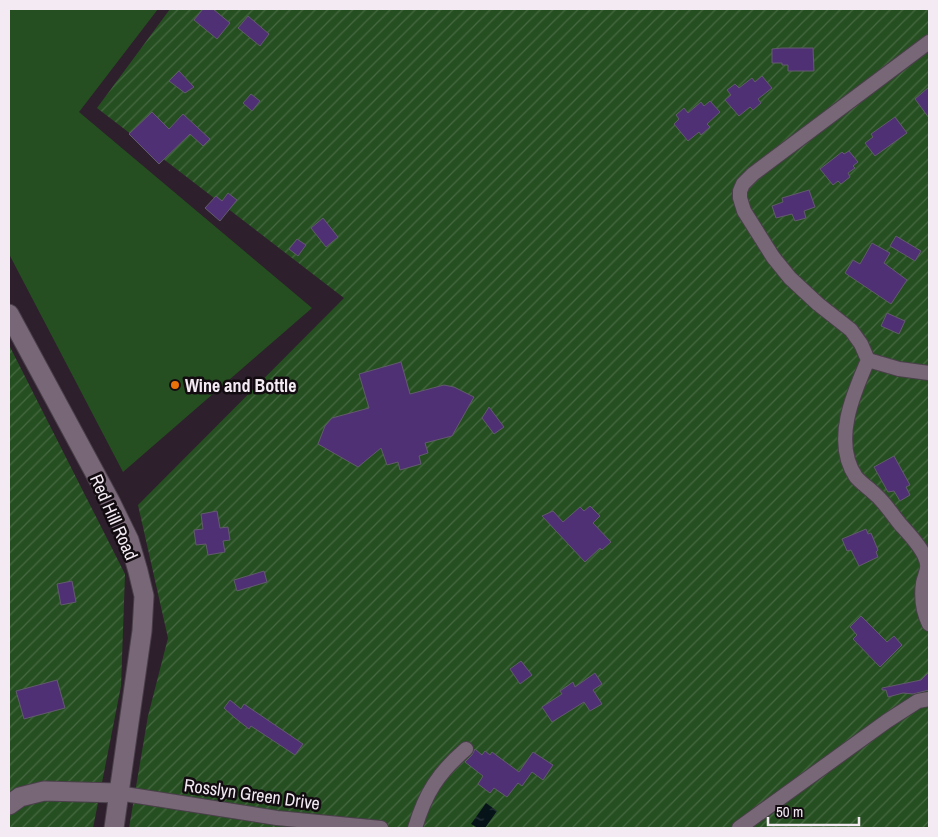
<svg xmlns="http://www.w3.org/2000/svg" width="938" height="837" viewBox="0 0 938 837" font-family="'Archivo Narrow',sans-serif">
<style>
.green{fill:#264f21}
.garden{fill:url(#garden-furrows)}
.water{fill:url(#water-ripples)}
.building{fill:#4f3074;stroke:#625b6d}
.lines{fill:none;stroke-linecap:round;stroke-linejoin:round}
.street-casing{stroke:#4a3f4a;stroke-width:16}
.secondary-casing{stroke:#4a3f4a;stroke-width:21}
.street{stroke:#786877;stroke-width:14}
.secondary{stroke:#786877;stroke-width:19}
.food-dot{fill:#e8710a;stroke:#120c11;stroke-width:2}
.labels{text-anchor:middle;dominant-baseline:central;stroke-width:5;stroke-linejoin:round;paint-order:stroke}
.poi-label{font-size:18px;font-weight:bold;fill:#f3eaf3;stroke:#120c11;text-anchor:start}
.street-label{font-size:18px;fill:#f3eaf3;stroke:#120c11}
</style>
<defs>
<pattern id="garden-furrows" width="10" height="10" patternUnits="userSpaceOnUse" patternTransform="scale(1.25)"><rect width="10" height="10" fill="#264f21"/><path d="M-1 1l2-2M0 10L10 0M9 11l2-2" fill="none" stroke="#466842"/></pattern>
<pattern id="water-ripples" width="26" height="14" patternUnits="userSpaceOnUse" patternTransform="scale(1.25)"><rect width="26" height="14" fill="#061319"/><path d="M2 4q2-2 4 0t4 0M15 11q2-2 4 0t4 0" fill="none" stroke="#2b363b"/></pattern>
</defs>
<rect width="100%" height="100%" fill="#2d202c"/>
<path class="green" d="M9 9H158L79 112 312 308 123 472 9 254Z"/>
<path class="garden" d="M170 9H929V828H129L148 716 168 638 138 505 344 298 97 108Z
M9 345 125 574 121 686 93 828H9Z"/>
<path class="water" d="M486 803 497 811 485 828H478L471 824Z"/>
<path class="building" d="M203 9H213L230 23 217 39 194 20Z
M248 16 269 34 260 46 238 28Z
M782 48H813L814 71H788V65H782V63H772V49Z
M179 71 194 87 185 93 169 81Z
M762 76 772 88 758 99 761 103 753 110 750 107 739 116 725 100 731 95 727 90 735 84 739 88 752 78 755 82Z
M929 87V118L915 99Z
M251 94 260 101 252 111 243 103Z
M710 101 720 112 707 124 710 127 701 135 699 132 688 141 674 124 679 119 676 115 684 108 688 113 701 102 704 106Z
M152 112 169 129 183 114 210 139 203 146 190 134 159 164 129 134Z
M895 117 907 133 875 156 865 143 873 137 871 134Z
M849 151 858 162 853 166 855 168 848 173 850 177 841 184 838 181 833 185 820 169 842 152 844 154Z
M809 190 815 207 804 211 806 218 795 221 792 214 776 218 772 206 783 202 782 198Z
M228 193 237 200 220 221 205 208 216 196 222 201Z
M323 218 338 237 326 247 311 228Z
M896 236 921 251 915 261 890 246Z
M297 239 306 245 298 256 289 249Z
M872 243 890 253 884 263 907 280 891 304 845 273 853 260 860 264Z
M887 313 905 321 899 334 881 326Z
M401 362 410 394 444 385 454 387 474 397 452 436 425 443 428 453 419 456 421 464 400 470 398 462 387 465 381 448 358 467 318 444 325 426 332 418 369 408 359 374Z
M489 407 504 427 494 434 482 418Z
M894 456 910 485 906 487 910 495 900 501 894 491 888 492 874 467Z
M590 506 600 516 593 523 611 542 602 550 600 548 585 562 542 516 553 511 563 522 580 507 584 511Z
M217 511 220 528 228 527 230 540 223 541 225 552 208 555 206 544 196 545 194 530 203 529 201 514Z
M866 529 868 534 871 533 878 550 876 552 878 557 859 566 851 550 847 551 842 539Z
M264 571 267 582 237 591 234 580Z
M72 581 76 602 61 605 57 584Z
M861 616 887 642 894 636 902 645 880 667 853 639 857 635 850 627Z
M521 661 532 675 520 684 510 669Z
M929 672V690L913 694 903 693 888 697 886 690H882V688L921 680Z
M595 673 602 684 593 690 602 704 590 711 584 702 552 722 542 707 562 694 560 691 573 682 575 687Z
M57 680 65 708 24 719 16 691Z
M230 700 241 709 244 704 303 744 295 755 251 726 249 729 235 718 224 708Z
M475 749 482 755 485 751 490 755 492 752 519 772 533 752 553 765 543 780 532 772 522 786 518 783 507 797 494 788 490 793 478 784 483 776 465 762 472 755Z"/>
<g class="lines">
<defs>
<path id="street" d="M929 42 753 174 743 184 740 191V198L744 211 773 257 790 278 818 304 851 330 861 344 868 360C853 394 832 442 856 477 862 484 869 488 876 495 885 503 892 514 900 524 909 534 920 545 925 557 930 567 925 574 923 583 921 598 922 610 929 624
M868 360 899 369 929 373
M118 793 277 818 381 828
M415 828C425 794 438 773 466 749
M739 828 887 721 918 701 929 699"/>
<path id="secondary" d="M9 314 110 501 129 540 138 571 144 596 142 631 114 828
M9 805 20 797 44 791 118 793"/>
</defs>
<use href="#street" class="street-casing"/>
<use href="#secondary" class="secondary-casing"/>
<use href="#street" class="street"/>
<use href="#secondary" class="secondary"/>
</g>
<circle class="food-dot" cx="175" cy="385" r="5"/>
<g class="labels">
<g class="poi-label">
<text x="185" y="385">Wine and Bottle</text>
</g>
<g class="street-label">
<text transform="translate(114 517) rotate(66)">Red Hill Road</text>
<text transform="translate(252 794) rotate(8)">Rosslyn Green Drive</text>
</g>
</g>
<rect width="938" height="837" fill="none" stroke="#f3eaf3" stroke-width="20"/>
<path d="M768 817v8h91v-8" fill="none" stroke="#f3eaf3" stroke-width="2.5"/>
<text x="776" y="817" font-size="15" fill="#f3eaf3" stroke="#120c11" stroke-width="4" paint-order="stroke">50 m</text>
</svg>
